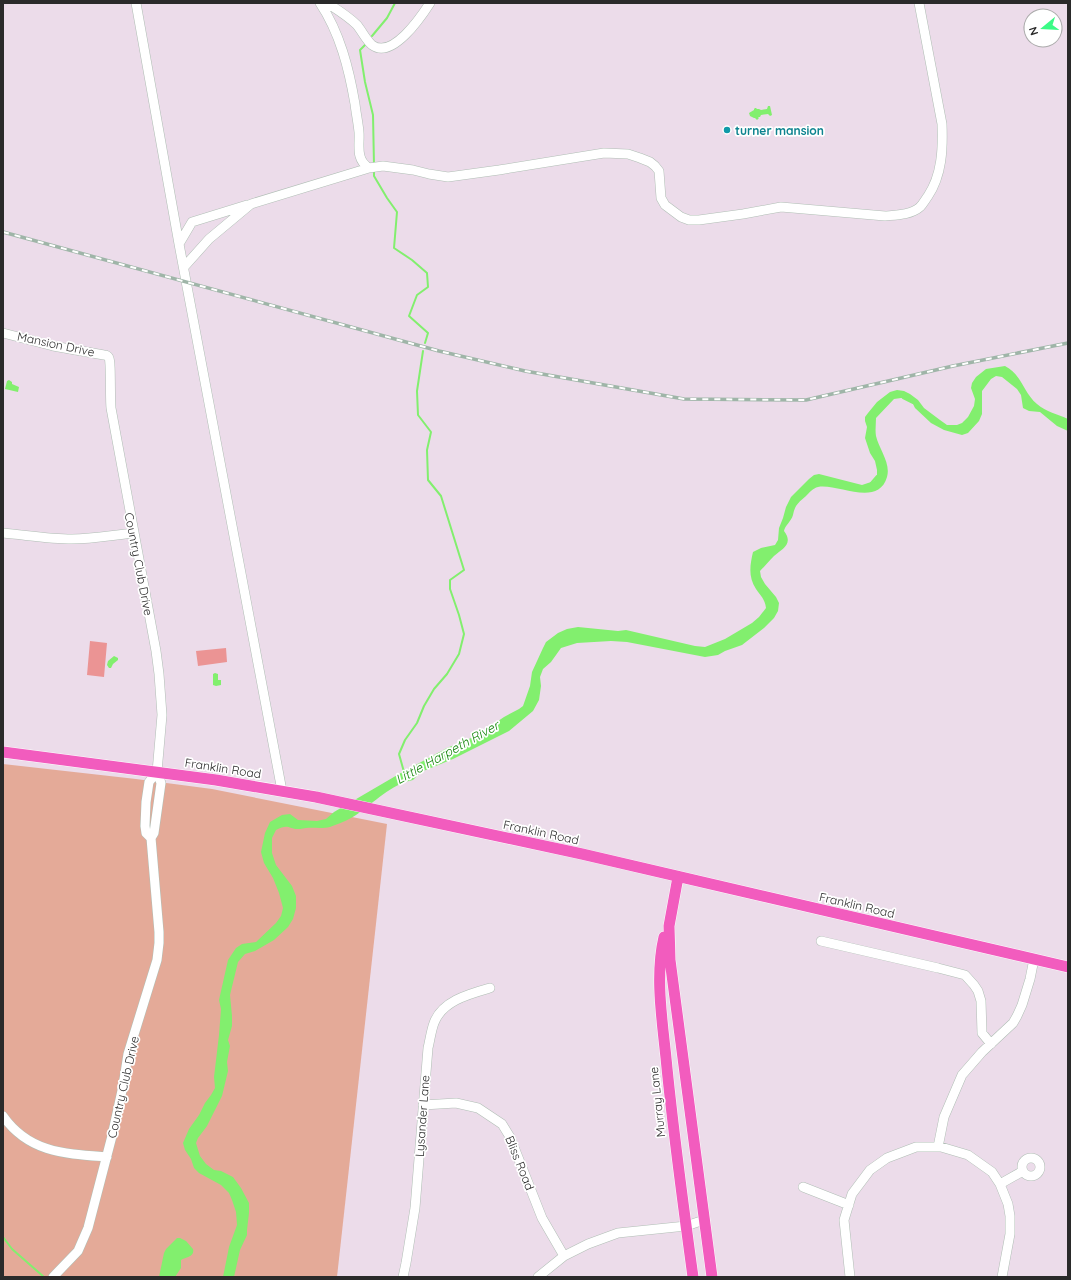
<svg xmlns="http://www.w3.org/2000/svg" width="1071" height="1280" viewBox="0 0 1071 1280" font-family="Quicksand,sans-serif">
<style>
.green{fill:#e4aa98}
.pitch{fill:#eb9494}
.water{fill:#82ef6e}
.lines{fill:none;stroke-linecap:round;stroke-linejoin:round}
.stream{stroke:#82ef6e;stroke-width:2}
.minor-casing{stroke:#b0beb5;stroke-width:10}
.major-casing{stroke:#fff;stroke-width:12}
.minor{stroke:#fff;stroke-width:9}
.major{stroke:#f25cbe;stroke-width:11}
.rail-casing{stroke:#9fb5a8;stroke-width:3.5}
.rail{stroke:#fff;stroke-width:2;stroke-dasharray:6;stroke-linecap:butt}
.culture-dot{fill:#0f9aa8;stroke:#fff;stroke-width:1.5}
.labels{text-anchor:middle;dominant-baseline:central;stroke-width:3.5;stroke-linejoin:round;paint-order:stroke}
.culture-label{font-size:12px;font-weight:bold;fill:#0d838f;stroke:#fff;text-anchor:start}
.street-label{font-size:12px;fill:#2a2a2a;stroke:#fff}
.water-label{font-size:13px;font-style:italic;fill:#16870d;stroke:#fff}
</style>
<rect width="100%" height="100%" fill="#ecdcea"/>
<path class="green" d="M3 764 136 779 212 789 387 824 337 1277H3Z"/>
<path class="pitch" d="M90 641 107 643 104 677 87 675Z
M226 648 227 662 198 666 196 651Z"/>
<path class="water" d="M768 106H770L772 115 770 116 768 114 761 115 760 117H758L759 118 757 120 755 118H756H754L750 116 749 113 754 110V109L755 108H757L756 109H759L761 110 767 109Z
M1005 366C1023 376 1023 392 1037 404 1046 412 1058 414 1068 419V431L1057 426 1040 412 1029 411 1023 408 1021 395 1017 389 1002 377 996 376 991 379 982 391V414L979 421 968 433 962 435 944 430 931 423 915 408 912 402 906 399 901 398 894 399 876 418C876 424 875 430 876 436 879 449 891 463 887 477 878 508 837 483 818 487 813 488 809 493 806 496 798 503 795 505 793 515 791 522 785 525 784 531 794 544 782 549 774 556 769 561 765 566 760 571L761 577 765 584 776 597 779 603 778 611 774 618 764 628 742 645 725 651 718 655 705 657 627 642 611 641 577 643 561 648 551 662 543 669 540 677 541 686 539 700 533 711 509 731 453 759 421 772 413 780C391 784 374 803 356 815 349 820 338 824 330 827 321 829 314 827 306 828 304 828 302 829 300 829 289 830 289 823 276 830L272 838V853L276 865 292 886 296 896V908L293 919 288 927 274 940 255 951 245 954 238 962 230 995 232 1016V1026L228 1040 230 1046 227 1062 228 1071 222 1096 207 1126 198 1138 196 1143 200 1156 206 1164 214 1170 221 1171 233 1177 241 1188 249 1203V1213L247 1230V1235L240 1250 234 1277H223L229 1247 237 1225 236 1212 232 1200 229 1193 221 1185 199 1173 194 1168 191 1159 185 1150 183 1143 189 1129 199 1115 205 1103 211 1095 215 1088 214 1077 219 1035 221 1009 219 1000 228 960 236 948 242 944 256 942 276 923 281 916 283 908 279 893 273 878 264 863 261 852 265 833 270 822 282 815 290 814 298 820 317 821 326 819 334 812 399 774 447 748 476 736 504 717 519 709 523 706 530 686 532 672 543 648 546 642 558 633 567 629 578 627 618 631 626 630 695 646 705 647 725 639 752 623 759 617 766 608C765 599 760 595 756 589 748 577 750 565 753 552L761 548 775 545 778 540 779 528 783 518 786 507 791 497 809 479 814 475 819 474 862 485 874 481 877 475V470L875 461 870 453 865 438 867 427 865 421V417L868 413 877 402 890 392 897 390 904 391 910 394 918 400 924 408 940 420 947 425H957L962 423 968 417 974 406 975 399 971 388 972 383 976 377 986 369Z
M9 380 12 382V384L19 387 18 392 5 389 7 381Z
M114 656 118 658V660L113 664 111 668H109L107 665 108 661Z
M215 673 218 674V680H221V685L216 686 213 685V674Z
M177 1238H180L186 1241 193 1249C195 1257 186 1257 181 1260V1268L175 1277H159L164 1253 166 1249Z"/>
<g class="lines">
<path class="stream" d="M372 36 387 18 395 3
M365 45 360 50 365 82 373 115 374 165
M374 169V176L387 198 397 212 394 248 412 260 427 273 428 287 417 295 409 316 428 333 425 343
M903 398 913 403
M871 483 877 476
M404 772 399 754 405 740 417 723 424 706 434 689 447 674 459 654 464 634 459 615 450 589V580L464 570 441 496 428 480 427 450 431 432 418 415 417 391 423 351
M3 1237 12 1249 44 1277"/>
<defs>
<path id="minor" d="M136 3 179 244 282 791
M320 3C340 33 349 69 355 104 356 113 358 122 359 132 360 145 355 159 369 168L383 166 413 170 429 174 448 177 499 170 604 153 628 154 640 158 650 162 655 166 659 171 661 198 665 205 681 217 689 220H699L743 214 781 207 885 216C896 215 911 215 920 207 923 204 925 200 928 196 942 175 943 149 942 124L919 3
M327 3C338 10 348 16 357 25 362 31 366 40 372 45 392 60 421 17 430 3
M179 244 192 222 247 205
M184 267 209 239 251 204 369 168
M3 333 53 346 104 355C106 355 108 356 109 358 111 360 110 400 111 408L156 651 159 674 162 715 157 772 161 783 154 833 151 838 146 833 145 826 146 802 149 782 157 772
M3 533C26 535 49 539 72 539 93 539 113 535 134 533
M821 941 938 968 965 975 974 985 978 991 981 1001 982 1033 991 1044
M423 1105 456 1103 478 1108 502 1124 510 1137 542 1218 564 1256
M3 1116C29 1153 66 1154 107 1157
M938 1147 944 1117 962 1075 982 1052 1013 1023 1017 1016 1022 1005 1030 979 1034 959
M1022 1167a9 9 0 1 1 18 0a9 9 0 1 1-18 0Z
M1000 1184 1023 1171
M803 1187 849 1205
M53 1277 78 1251 88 1228 112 1136 123 1086 128 1054 157 960 159 943V932L151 838
M403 1277 406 1263 415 1208 428 1048C430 1040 431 1031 434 1023 442 1001 469 994 490 988
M538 1277 564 1256 588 1244 618 1233 686 1226 704 1220
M850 1277 844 1220 852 1194 870 1170 887 1158 916 1147H941L968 1155 992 1172 1000 1184 1008 1204 1010 1216V1234L1002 1277"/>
<path id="major" d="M3 752 216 780 316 797 582 854 1068 967
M678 877 669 926 670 960 712 1277
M664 937C655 975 662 1019 666 1058 673 1131 683 1204 693 1277"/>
</defs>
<use href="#minor" class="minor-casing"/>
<use href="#major" class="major-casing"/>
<use href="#minor" class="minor"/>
<use href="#major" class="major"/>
<defs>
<path id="rail" d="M3 232 439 351 525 371 684 399 806 400 953 366 1068 343"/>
</defs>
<use href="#rail" class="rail-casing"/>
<use href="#rail" class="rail"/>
</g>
<circle class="culture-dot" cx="727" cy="130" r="4"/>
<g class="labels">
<g class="culture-label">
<text x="735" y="130">turner mansion</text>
</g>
<g class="street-label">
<text transform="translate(56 344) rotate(12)">Mansion Drive</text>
<text transform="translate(139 564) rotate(79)">Country Club Drive</text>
<text transform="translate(223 768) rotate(9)">Franklin Road</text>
<text transform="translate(541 832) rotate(12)">Franklin Road</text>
<text transform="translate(857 905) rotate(13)">Franklin Road</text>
<text transform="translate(123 1087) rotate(-77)">Country Club Drive</text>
<text transform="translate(657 1102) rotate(-96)">Murray Lane</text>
<text transform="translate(422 1116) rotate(-86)">Lysander Lane</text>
<text transform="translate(520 1163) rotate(68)">Bliss Road</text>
</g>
<g class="water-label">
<text transform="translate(447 752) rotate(-29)">Little Harpeth River</text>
</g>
</g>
<rect width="1071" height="1280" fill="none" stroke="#2a2a2a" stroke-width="8"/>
<g transform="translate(1043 28) rotate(252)"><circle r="19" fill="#ffffff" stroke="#aaaaaa"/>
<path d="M0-3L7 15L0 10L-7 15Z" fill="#3bfb86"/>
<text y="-6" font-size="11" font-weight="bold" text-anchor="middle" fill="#2a2a2a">N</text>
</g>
</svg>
